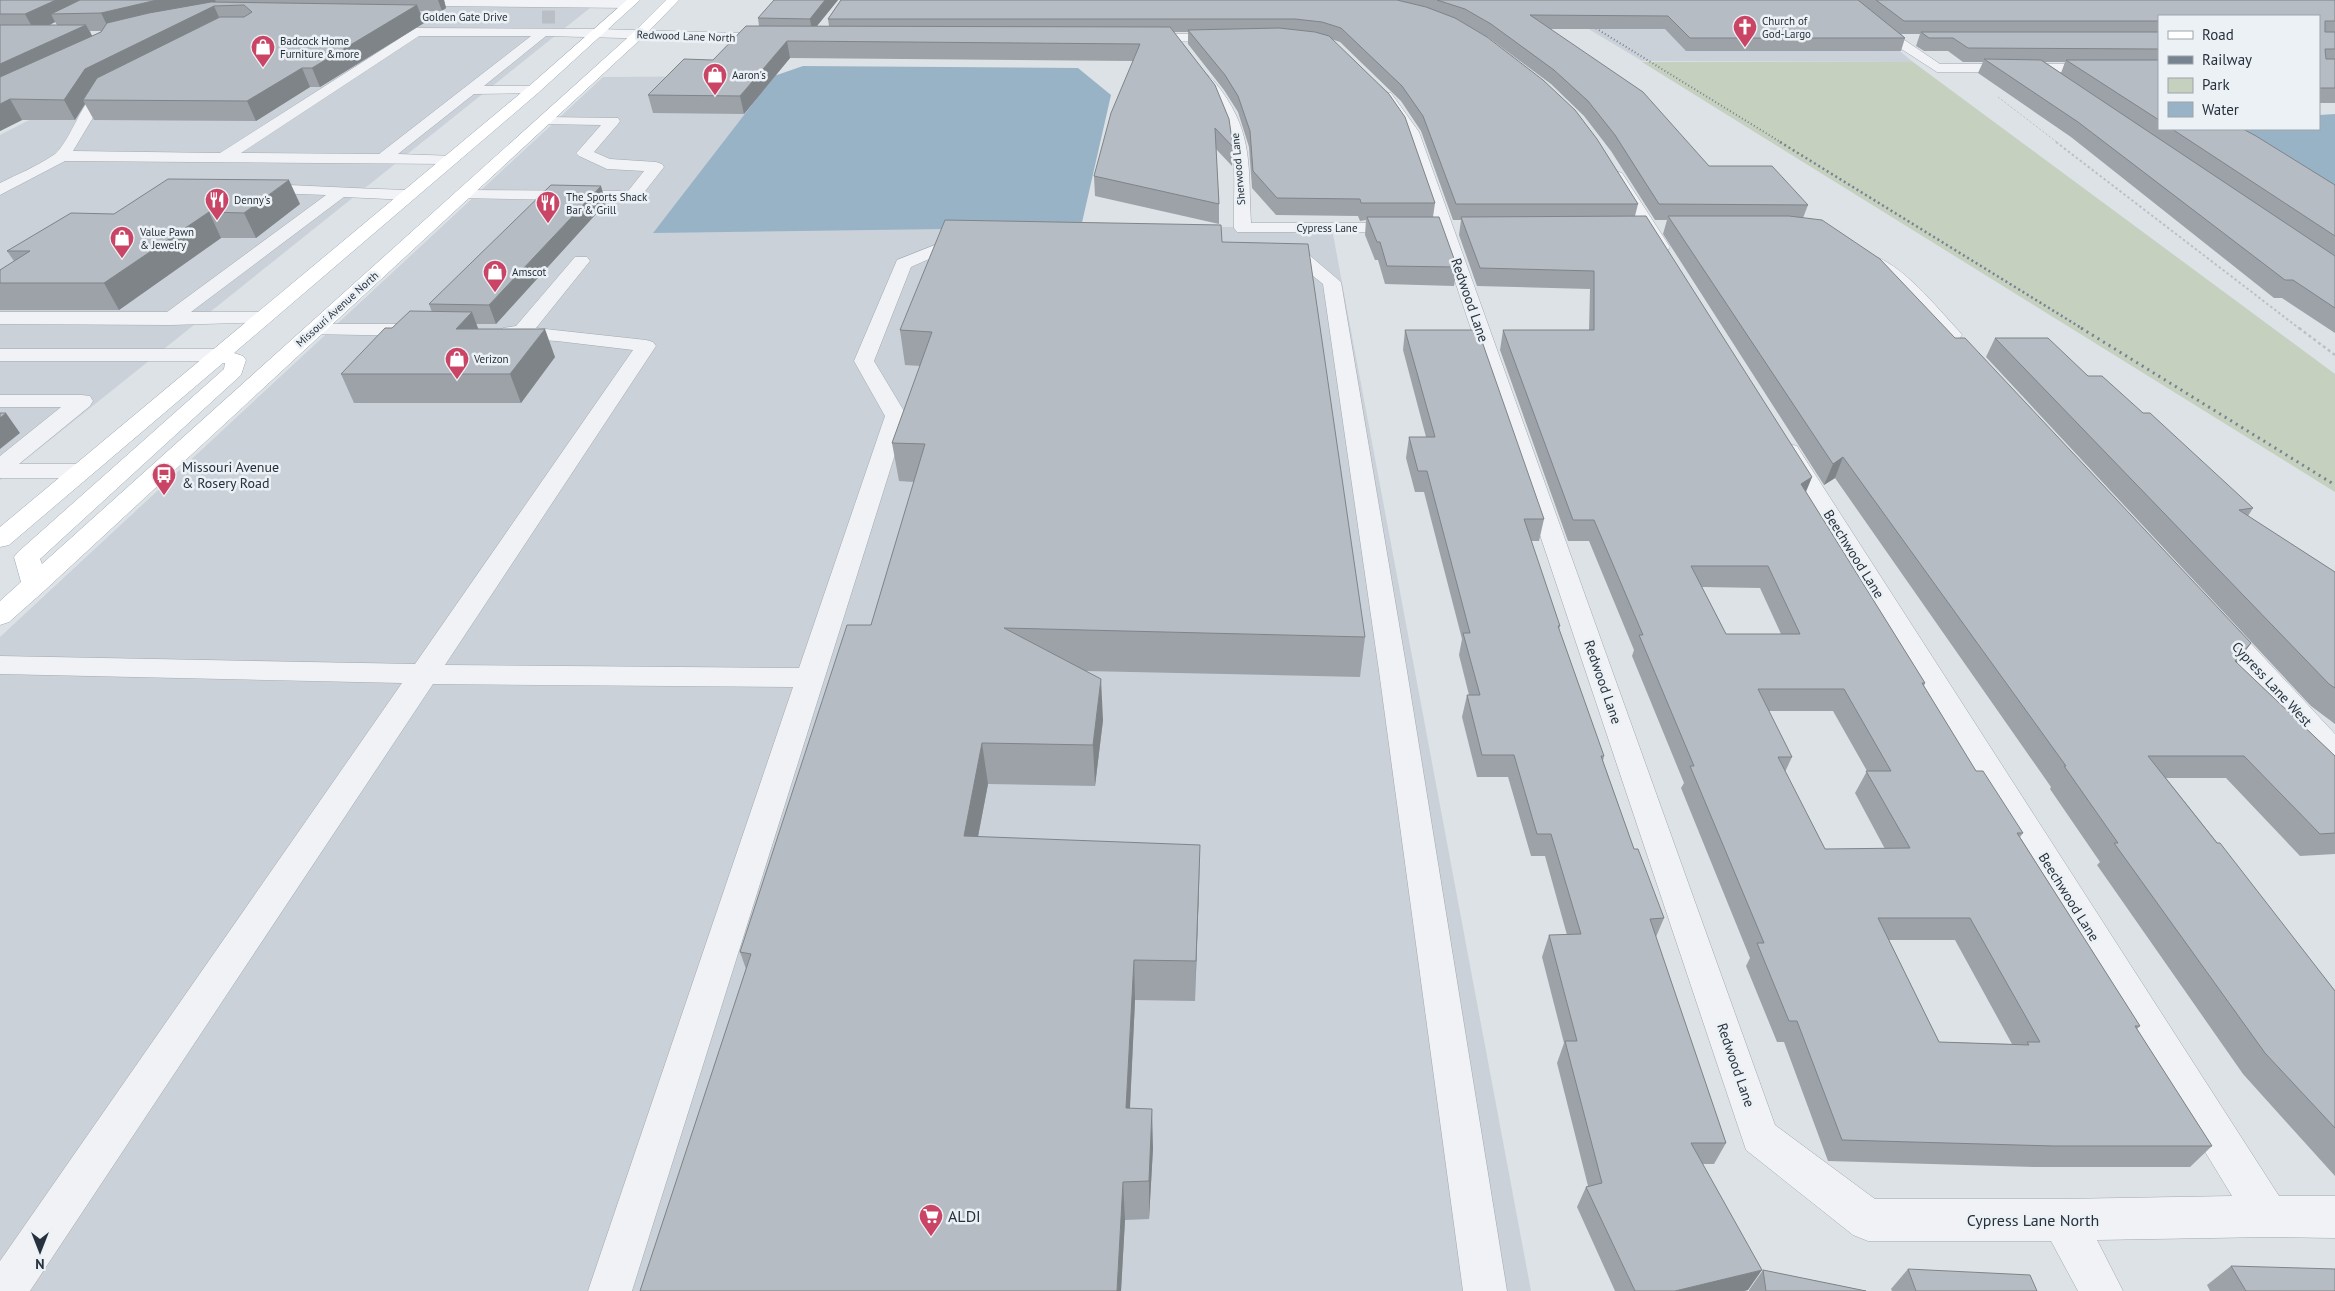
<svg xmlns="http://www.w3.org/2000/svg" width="2335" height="1291" viewBox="0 0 2335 1291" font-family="'PT Sans',sans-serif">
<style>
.built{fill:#cbd1d9}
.green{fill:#c5d0bf}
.water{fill:#99b3c6}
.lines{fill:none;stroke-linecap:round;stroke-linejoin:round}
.minor-tunnel{stroke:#b9bfc5;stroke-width:13;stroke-dasharray:13 7;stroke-linecap:butt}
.minor-casing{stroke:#a3a9b1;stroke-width:1}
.major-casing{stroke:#9da7b2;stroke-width:1}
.path-far2{stroke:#bcc0c5;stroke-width:1;stroke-dasharray:2 2;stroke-linecap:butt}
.path-far1{stroke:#bcc0c5;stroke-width:2;stroke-dasharray:2.5 2.5;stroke-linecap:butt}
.path{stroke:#bcc0c5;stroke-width:2.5;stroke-dasharray:3 3;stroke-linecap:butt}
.minor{fill:#f0f2f5;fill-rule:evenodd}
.major{fill:#fff;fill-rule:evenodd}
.rail-far2{stroke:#778390;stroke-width:2;stroke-dasharray:1 2.5;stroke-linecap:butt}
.rail-far1{stroke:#778390;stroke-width:2.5;stroke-dasharray:2 3;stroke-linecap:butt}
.rail{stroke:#778390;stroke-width:3;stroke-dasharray:2 4.5;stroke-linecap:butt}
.wall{fill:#9ca2a8;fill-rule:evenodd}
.shaded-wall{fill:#7f8488}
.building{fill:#b5bcc3;stroke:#7f8488;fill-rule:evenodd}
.labels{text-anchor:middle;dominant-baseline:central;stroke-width:5;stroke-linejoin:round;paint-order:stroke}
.far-street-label{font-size:11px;fill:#27313d;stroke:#ecf1f5}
.far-poi-label{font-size:11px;fill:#27313d;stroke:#ecf1f5;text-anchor:start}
.street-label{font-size:14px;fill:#27313d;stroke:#ecf1f5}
.poi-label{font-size:14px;fill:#27313d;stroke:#ecf1f5;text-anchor:start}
.near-poi-label{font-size:16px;fill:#27313d;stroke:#ecf1f5;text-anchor:start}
.near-street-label{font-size:16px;fill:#27313d;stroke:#ecf1f5}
</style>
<rect width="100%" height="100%" fill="#dde2e7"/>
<path class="built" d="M264 0H600L0 480V135Z
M1540 0 1895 47 1913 62 1642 61Z
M774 76 654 232 1082 224 1332 229 1531 1291H0V637L603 77Z"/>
<path class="green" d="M1642 62H1913L2335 374V492Z"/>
<path class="water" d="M803 66 1078 68 1111 95 1081 227 653 233 774 76Z
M2335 114V198L2224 129H2319V115Z"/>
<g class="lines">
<path class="minor-tunnel" d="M542 17H555"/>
<defs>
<path id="minor" d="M425 0H630L636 4 630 8 437 6 426 3Z
M1840 0H1853L1900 37 1940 64H2159V72H1937L1892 43Z
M416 28 598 29 772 34 778 38 772 42 546 36 484 86H533L538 87 540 90 538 93 474 94 398 154 456 156 458 159 456 162 450 164 65 161 0 195V183C18 174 38 166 55 154 74 139 88 75 119 83L121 86 106 96 73 151 220 153ZM419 36H531L379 154 241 153Z
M1143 34H1225L1231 38 1225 42 1139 41 1137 38 1139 35Z
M1202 72C1210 74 1216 84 1221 90 1254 135 1248 170 1251 223H1403L1409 224 1412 228 1409 232H1237L1234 228C1233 195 1238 156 1227 124 1220 106 1206 92 1195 76Z
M1386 92 1391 93 1419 132 1775 1125 1875 1199H2063L2232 1196 1778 451 1781 446 1789 444 1797 446 1800 451 2279 1196H2335V1238L2268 1237 2097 1240 2123 1291H2078L2051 1241H1868L1853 1235 1746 1150 1405 132 1379 96Z
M544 117 618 118 620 121 618 124 594 152 610 159 656 162 662 164 664 167 639 199 633 201 456 198 454 195 456 192 462 190 628 191 644 171 607 169 579 156 576 153 579 150 601 125 539 124 537 121Z
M1616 171 1622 173 1670 247 1667 251H1655L1652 247 1608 176 1610 173Z
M256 184C307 185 358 189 409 190L415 192 417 195 415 198 409 200 344 197 191 312H263L270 314 273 318 270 322 170 325 0 324V312H167L326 195 250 192 248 189 250 186Z
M945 241 975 243 978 247 975 251H947L911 267 874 361 907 416 632 1291H588L793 687 433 684 30 1291H0V1261L402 683 0 674V656L415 664 633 350 557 341 510 338 503 336 500 332 503 328 516 326 575 257H587L590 261 536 328 646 340 653 342 656 346 445 665 799 668 885 416 854 361 897 260Z
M1277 246 1301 248 1341 282 1407 671 1507 1291H1463L1379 671 1323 284 1290 257 1271 255 1268 251 1271 247Z
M1870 255C1901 262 1937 308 1959 331L1962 335 1959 339 1952 341 1945 339 1895 286 1864 264 1861 260 1864 256Z
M314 324H420L427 326 430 330 427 334 420 336 307 334 304 330 307 326Z
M0 349H219L226 351 229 355 226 359 219 361H0Z
M0 395H82L90 396 93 401 90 406 19 464H81L89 466 93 471 89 476 81 478H0V456L61 407H0Z
M2218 616 2228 619 2335 734V764L2324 761 2208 631 2205 625 2208 619Z"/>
<path id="major" d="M627 0H640L538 93 234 353 243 356 246 360 241 375 40 559 42 564 635 31 666 0H679L643 37 44 591 9 622 0 625V601L21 582 14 557 18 552 224 369 225 363H223L9 545 0 547V527L528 87Z"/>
</defs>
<use href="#minor" class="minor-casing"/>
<use href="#major" class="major-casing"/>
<path class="path-far2" d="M1998 97 2058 143"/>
<path class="path-far1" d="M2056 142 2300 329"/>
<path class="path" d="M2299 328 2335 355"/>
<use href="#minor" class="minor"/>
<use href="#major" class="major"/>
<path class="rail-far2" d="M1584 21 1782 143"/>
<path class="rail-far1" d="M1780 142 2083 329"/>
<path class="rail" d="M2081 328 2335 485"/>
</g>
<path class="wall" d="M0 0H444L446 8 442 11H420L424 23 320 87H310L256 121 94 120 85 104 75 120H22L0 131ZM55 22 57 25H50ZM90 31H102L92 36Z
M838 0 817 26H829L828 19 841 0H2335V103H2319V16H2159V129H2243L2335 185V333L2282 298H2274L2071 137 1978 73 1983 62H1963L1948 51H1924L1916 46 1920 34H1901L1905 38 1901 51H1686L1665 29H1550L1709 166 1808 205 1803 218 1955 338 2251 643 2237 663 2335 756V854L2300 856 2226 778H2166L2335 991V1176L2243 1074 2097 865 2100 862 2050 789 2051 787 1835 478 1824 485 1663 234 1667 220H1655L1611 151 1584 116 1551 84 1489 38 1461 22 1638 204 1635 216 1812 477 1806 492 1925 683 1924 686 1976 771 2023 833 2020 837 2140 1026 2137 1029 2212 1146 2190 1167H2034L1828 1161 1784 1042H1777L1746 966 1750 958 1681 788 1684 783 1632 656 1634 650 1589 541H1568L1500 350 1503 330H1589L1590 289 1477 286 1459 235 1461 220H1453L1421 131 1401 101 1340 42 1331 39 1435 203 1433 217 1457 267 1454 286 1385 284 1378 260H1375L1365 235 1366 220 1360 221 1358 216 1276 215 1252 188 1249 147 1238 112 1224 90 1188 44V32H1174L1233 147 1232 166 1216 149 1219 204V224L1095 196 1094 176 1133 61 790 58 744 114 653 113 648 95 713 60 759 26 758 18ZM2045 62H2065L2061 73ZM1702 587 1760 588 1781 634H1726ZM1769 711H1833L1867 771 1855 793 1885 849H1825L1785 772 1792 757ZM1889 940H1955L2012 1044 1939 1042Z
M606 203 496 324H476L478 329 555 357 521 403H354L341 374 392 328 432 312 429 304Z
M300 204 256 238H221L119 310H0V270L14 261 7 251 114 214Z
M1222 242 1365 637 1360 677 1085 671 1103 720 1095 786 988 784 978 837 1199 886 1195 1001 1135 1000 1130 1108 1153 1148 1149 1219 1125 1220 1121 1291H640L746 969 740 952 871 625 914 482 899 481 892 443 920 366 905 365 900 330Z
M1405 330 1544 519 1539 541H1531L1560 626 1559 629 1604 756 1603 761 1634 849 1664 918 1656 937 1726 1143 1714 1164H1702L1748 1290 1744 1291H1615L1577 1207 1586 1187 1588 1186 1557 1063 1564 1043 1542 957 1549 935H1567L1545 856H1531L1508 777H1477L1462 717 1467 695H1469L1459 655 1462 639 1424 492H1415L1406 458 1409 437H1426L1403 350Z
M1995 338 2088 376 2143 413 2253 508 2248 516 2335 572V724L2311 706 1986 357Z
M2231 1266 2335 1291H2210L2207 1285Z
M1908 1269 2037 1291H1892L1891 1289Z
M1763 1270 1866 1291H1749V1290Z"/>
<path class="shaded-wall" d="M56 0H102L51 14 55 22 35 32 25 14Z
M157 0H215L218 6H214L222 24 83 100 85 104 75 120 64 100 110 31 101 13Z
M438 0H444L446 8 442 11Z
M825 0H838L812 32 810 19Z
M417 5 424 23 320 87 312 68Z
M86 25 96 43 0 89V64Z
M787 41 790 58 744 114 740 96Z
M302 68 310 87 256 121 247 101Z
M10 99 22 120 0 131V104Z
M289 180 300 204 256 238 244 213Z
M601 186 606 203 496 324 489 305Z
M209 212 221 238 119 310 104 283Z
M472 312 482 339 456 329Z
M545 329 555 357 521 403 510 374Z
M6 413 20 433 0 449V418Z
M1843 457 1835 478 1824 485 1833 464Z
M1812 477 1803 498 1801 484Z
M2251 643 2235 665V661Z
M1101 679 1103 720 1095 786 1093 745Z
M982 743 988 784 970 878 964 836Z
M1200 845 1199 886 1195 1001 1196 961Z
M1134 960 1135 1000 1128 1147 1126 1108Z
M1152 1109 1153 1148 1149 1219V1181Z
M1123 1182 1125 1220 1121 1291H1117Z
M1762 1270 1748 1290 1744 1291H1675Z"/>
<path class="building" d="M0 0H56L25 14H0Z
M80 0H157L101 13 51 14Z
M774 0H825L810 19 758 18Z
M841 0H1397L1426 7 1455 18 1487 37 1543 80 1575 110 1597 139 1638 204H1456L1423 116 1402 86 1341 28 1322 22 1295 19H828Z
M1437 0H1858L1905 38H1690L1668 16 1530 15 1643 92 1709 166H1772L1808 205 1659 204 1615 135 1588 101 1554 70 1491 24 1465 9Z
M1876 0H2335V21H2325V32H2335V49H2325L2326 59H2335V88H2319V16H2159V21H1904Z
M211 2 417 5 312 68H302L247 101 83 100 97 78 220 17H244L252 12 244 5 214 6 85 69 64 100 10 99 0 104V77L101 32 107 23 149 13Z
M0 25H86L0 64Z
M746 26 1170 27 1215 85 1229 119 1233 147 1215 128 1219 204 1094 176 1111 113 1140 44 787 41 740 96 648 95 684 59 713 60Z
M1279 28 1315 32 1329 36 1389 94 1405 117 1435 203H1361L1360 199 1277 198 1253 171 1250 131 1238 96 1225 75 1188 30Z
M1921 32H2159V49L1968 48 1953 38H1929Z
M1984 59 2041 60 2335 256V308L2293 280H2285L2078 122Z
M2066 60H2159V120Z
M2172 129H2243L2256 136 2335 185V236Z
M168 179 289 180 244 213 209 212 104 283H0V270L30 251H7L71 213 114 214Z
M551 185 601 186 489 305 429 304Z
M1646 216 1812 477 1801 484 1925 683H1922L1976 771H1983L2023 833H2017L2140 1026H2135L2212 1146H2053L1842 1140 1797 1021H1789L1757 943H1764L1690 766H1694L1639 635H1643L1594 520H1573L1503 330H1594V271L1480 268 1461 217ZM1691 566H1768L1800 634H1726ZM1758 689H1844L1891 771H1866L1910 848 1825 849 1778 757H1792ZM1878 918H1970L2040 1042H2027L2029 1045 1939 1042Z
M1668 216H1789L1822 220 1880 259 1955 338H1965L2251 643 2235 661 2335 756V833L2320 834 2244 756H2148L2217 843H2220L2335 991V1128L2265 1053 2114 843H2118L2064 766H2066L1843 457 1833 464Z
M1367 217H1439L1457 267 1387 266 1380 242H1377Z
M945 220 1221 225 1222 242 1308 244 1365 637 1004 628 1101 679 1093 745 982 743 964 836 1200 845 1196 961 1134 960 1126 1108 1152 1109 1149 1181 1123 1182 1117 1291H640L751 954 740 952 847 625H871L925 444 892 443 932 332 900 330Z
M410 311 472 312 456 329H545L510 374H341L385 328H392Z
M1405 330H1478L1544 519H1524L1560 626H1558L1604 756H1601L1634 849H1638L1664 918 1650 919 1726 1143H1691L1762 1270 1675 1291H1635L1586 1187 1602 1183 1565 1041H1577L1549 935 1581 934 1551 834H1537L1514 755H1482L1467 695H1480L1463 633H1470L1427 471H1418L1409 437H1435Z
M1995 338H2048L2088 376H2102L2143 413H2150L2253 508 2239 510 2335 572V688L2329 684Z
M0 413H6L0 418Z
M2231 1266 2335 1269V1291H2246Z
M1908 1269 2030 1275 2037 1291H1916Z
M1763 1270 1866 1291H1766Z"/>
<defs>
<symbol id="church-pin" viewBox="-11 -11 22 30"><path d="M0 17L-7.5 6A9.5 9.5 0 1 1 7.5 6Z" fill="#ca4465" stroke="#ecf1f5"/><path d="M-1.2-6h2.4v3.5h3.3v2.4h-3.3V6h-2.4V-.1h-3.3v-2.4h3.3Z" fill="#fff"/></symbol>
<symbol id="shop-pin" viewBox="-11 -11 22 30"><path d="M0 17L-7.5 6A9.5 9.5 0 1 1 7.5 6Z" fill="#ca4465" stroke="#ecf1f5"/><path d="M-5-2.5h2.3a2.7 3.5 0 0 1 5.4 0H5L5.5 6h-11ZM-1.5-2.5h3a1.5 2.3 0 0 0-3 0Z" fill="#fff"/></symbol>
<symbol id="restaurant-pin" viewBox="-11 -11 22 30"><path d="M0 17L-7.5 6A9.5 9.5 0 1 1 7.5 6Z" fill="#ca4465" stroke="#ecf1f5"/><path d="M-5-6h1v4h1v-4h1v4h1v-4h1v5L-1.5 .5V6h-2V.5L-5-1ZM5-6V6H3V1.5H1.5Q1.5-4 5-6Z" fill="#fff"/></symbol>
<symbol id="bus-pin" viewBox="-11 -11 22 30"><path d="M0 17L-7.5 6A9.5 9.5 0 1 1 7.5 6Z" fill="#ca4465" stroke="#ecf1f5"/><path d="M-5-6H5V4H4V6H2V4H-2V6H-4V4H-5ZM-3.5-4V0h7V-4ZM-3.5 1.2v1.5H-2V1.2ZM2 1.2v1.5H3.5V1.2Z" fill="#fff"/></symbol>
<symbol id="supermarket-pin" viewBox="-11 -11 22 30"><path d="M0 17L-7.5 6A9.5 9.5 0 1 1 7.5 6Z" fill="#ca4465" stroke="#ecf1f5"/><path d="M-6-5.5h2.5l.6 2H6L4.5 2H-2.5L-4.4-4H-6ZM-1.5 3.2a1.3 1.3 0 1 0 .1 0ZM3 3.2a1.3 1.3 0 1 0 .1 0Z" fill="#fff"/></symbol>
</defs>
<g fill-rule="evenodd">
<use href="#church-pin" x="1731" y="13" width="28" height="38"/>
<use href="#shop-pin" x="249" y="33" width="28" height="38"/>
<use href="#shop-pin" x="701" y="61" width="28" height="38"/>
<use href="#restaurant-pin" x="203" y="186" width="28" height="38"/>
<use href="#restaurant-pin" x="534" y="189" width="28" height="38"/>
<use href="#shop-pin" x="108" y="224" width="28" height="38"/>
<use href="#shop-pin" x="481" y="258" width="28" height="38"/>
<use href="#shop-pin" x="443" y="345" width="28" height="38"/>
<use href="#bus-pin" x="150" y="461" width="28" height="38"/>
<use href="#supermarket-pin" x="917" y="1202" width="28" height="38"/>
</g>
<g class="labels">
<g class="far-street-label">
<text x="465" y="17">Golden Gate Drive</text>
<text transform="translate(686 36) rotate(2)">Redwood Lane North</text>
<text transform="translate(1238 169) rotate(-95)">Sherwood Lane</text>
<text x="1327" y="228">Cypress Lane</text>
<text transform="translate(337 309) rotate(-42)">Missouri Avenue North</text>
</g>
<g class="far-poi-label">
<text x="1762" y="21">Church of<tspan x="1762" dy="13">God-Largo</tspan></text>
<text x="280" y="41">Badcock Home<tspan x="280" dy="13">Furniture &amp;more</tspan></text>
<text x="732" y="75">Aaron's</text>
<text x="566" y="197">The Sports Shack<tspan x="566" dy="13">Bar &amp; Grill</tspan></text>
<text x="234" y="200">Denny's</text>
<text x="140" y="232">Value Pawn<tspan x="140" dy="13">&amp; Jewelry</tspan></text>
<text x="512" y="272">Amscot</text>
<text x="474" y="359">Verizon</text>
</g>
<g class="street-label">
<text transform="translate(1470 300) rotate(71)">Redwood Lane</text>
<text transform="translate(1854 554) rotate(58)">Beechwood Lane</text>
<text transform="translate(1603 682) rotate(71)">Redwood Lane</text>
<text transform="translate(2272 684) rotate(47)">Cypress Lane West</text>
<text transform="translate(2069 897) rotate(58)">Beechwood Lane</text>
<text transform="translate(1736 1065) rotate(71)">Redwood Lane</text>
</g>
<g class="poi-label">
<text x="182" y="467">Missouri Avenue<tspan x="182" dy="16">&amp; Rosery Road</tspan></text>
</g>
<g class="near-poi-label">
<text x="948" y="1216">ALDI</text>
</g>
<g class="near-street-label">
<text x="2033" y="1220">Cypress Lane North</text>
</g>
</g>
<rect x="2158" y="15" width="162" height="115" fill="#ecf1f5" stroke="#9da4ab"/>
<rect x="2168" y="31" width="25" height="8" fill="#ffffff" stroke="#9da4ab"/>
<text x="2202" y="40" font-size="15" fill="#27313d">Road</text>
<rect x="2168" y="56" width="25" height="8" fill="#778390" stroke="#9da4ab"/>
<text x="2202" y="65" font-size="15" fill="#27313d">Railway</text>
<rect x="2168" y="78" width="25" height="15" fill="#c5d0bf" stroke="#9da4ab"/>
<text x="2202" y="90" font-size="15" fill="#27313d">Park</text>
<rect x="2168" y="102" width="25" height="15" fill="#99b3c6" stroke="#9da4ab"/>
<text x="2202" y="115" font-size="15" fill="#27313d">Water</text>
<g transform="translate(40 1251) rotate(180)" stroke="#ecf1f5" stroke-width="4" paint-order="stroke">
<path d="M0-4L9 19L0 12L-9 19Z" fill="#27313d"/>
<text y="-8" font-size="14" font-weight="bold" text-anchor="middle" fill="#27313d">N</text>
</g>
</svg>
